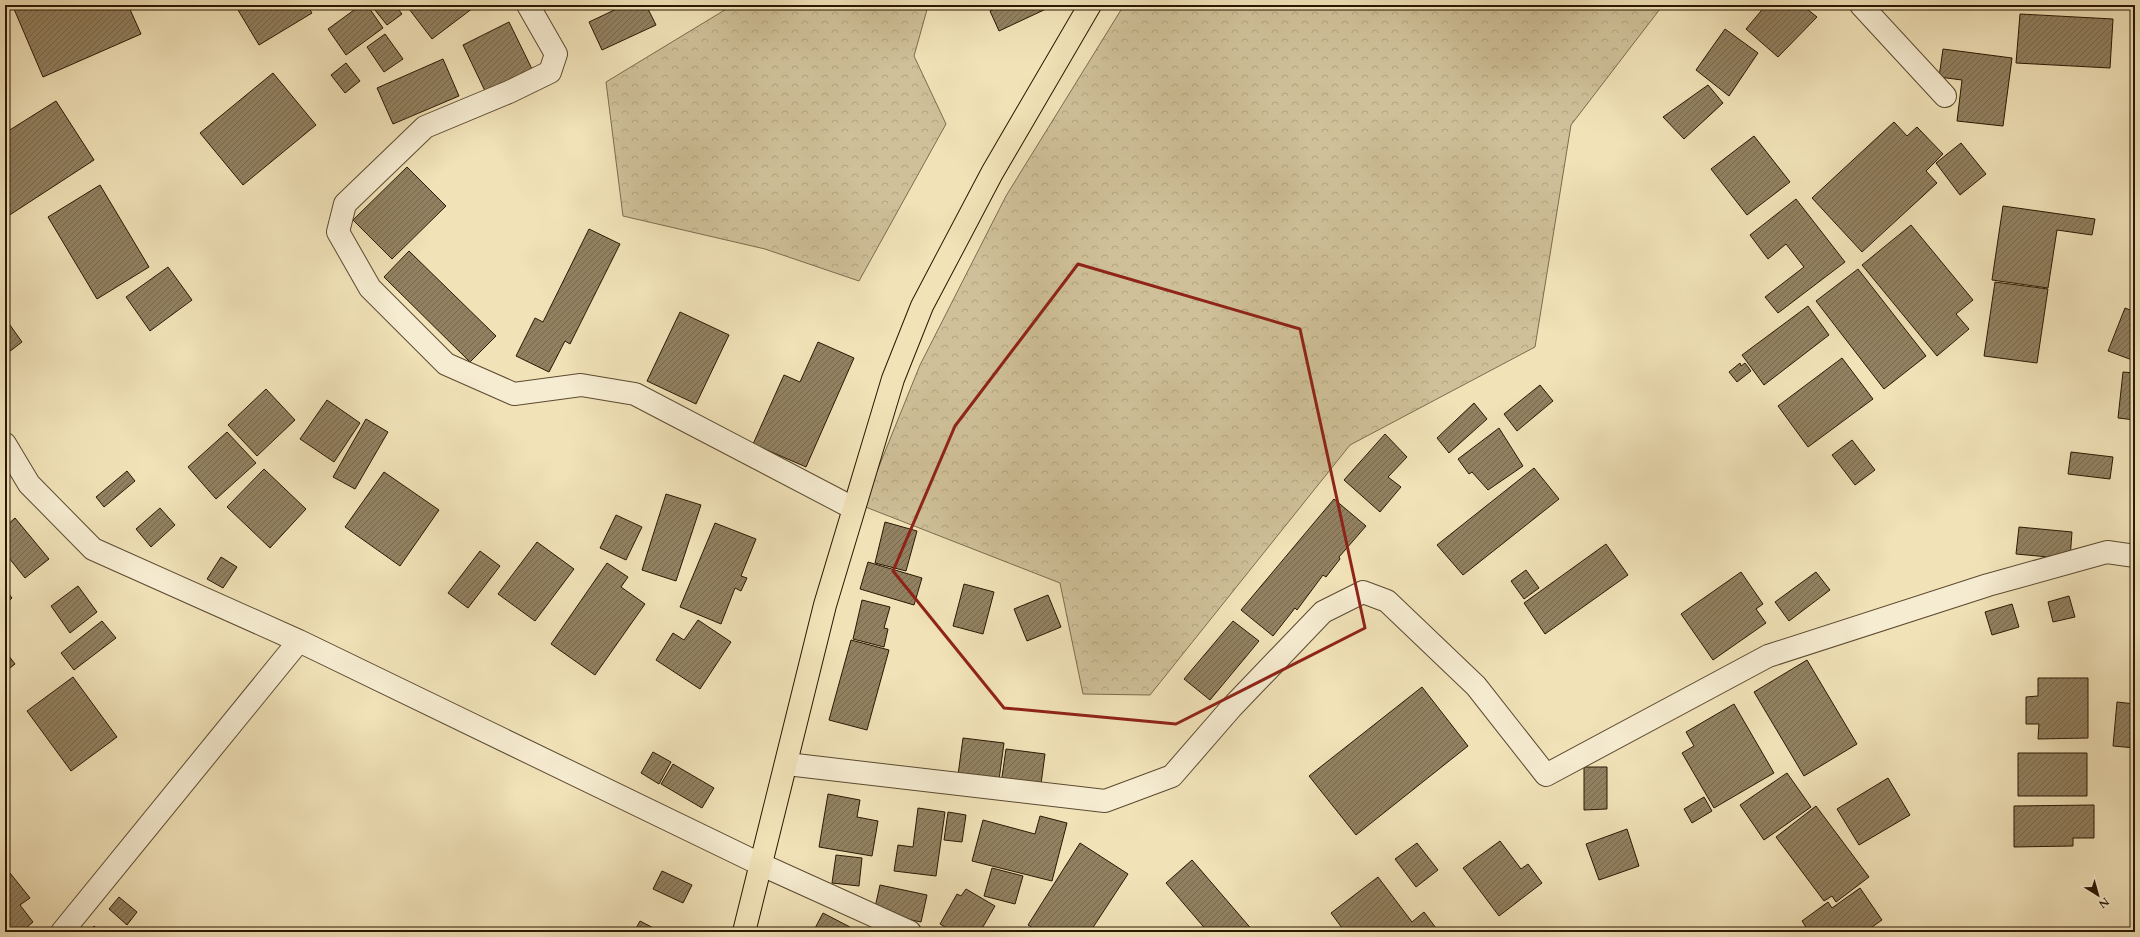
<svg xmlns="http://www.w3.org/2000/svg" width="2140" height="937" viewBox="0 0 2140 937" font-family="Cardo,serif">
<style>
.forest{fill:url(#forest-crowns);stroke:#7d6c4e}
.building{fill:url(#building-hatch);stroke:#2b1802}
.lines{fill:none;stroke-linecap:round;stroke-linejoin:round}
.minor-casing{stroke:#5c4a30;stroke-width:24}
.major-casing{stroke:#2b1802;stroke-width:24}
.minor{stroke:#f6ecd1;stroke-width:22}
.major{stroke:#f1e2b8;stroke-width:22}
.marked{fill:none;stroke:#8f2418;stroke-width:3;stroke-linejoin:round}
</style>
<defs>
<pattern id="forest-crowns" width="20" height="18" patternUnits="userSpaceOnUse"><rect width="20" height="18" fill="#cfc099"/><path d="M2 6a3 3 0 1 1 6 0M12 15a3 3 0 1 1 6 0" fill="none" stroke="#b2a482"/></pattern>
<pattern id="building-hatch" width="6" height="6" patternUnits="userSpaceOnUse"><rect width="6" height="6" fill="#928161"/><path d="M-1 1l2-2M0 6l6-6M5 7l2-2" fill="none" stroke="#77694e"/></pattern>
</defs>
<rect width="100%" height="100%" fill="#f1e2b8"/>
<filter id="stains"><feTurbulence type="fractalNoise" baseFrequency=".005" numOctaves="4"/><feColorMatrix values="0 0 0 0 .2 0 0 0 0 .09 0 0 0 0 .02 0 0 0 .5 -.17"/></filter>
<radialGradient id="worn" r=".72"><stop offset=".6" stop-color="#630" stop-opacity="0"/><stop offset="1" stop-color="#630" stop-opacity=".3"/></radialGradient>
<path class="forest" d="M733 5 928 6 914 56 946 124 859 281 765 249 623 216 606 82Z
M1124 5H1663L1571 125 1535 347 1350 445 1150 695 1083 694 1060 583 863 506 920 365 1006 196Z"/>
<path class="building" d="M23 5H128L141 34 43 77 14 9Z
M235 5H307L312 13 259 45Z
M361 5H367L383 28 346 55 328 29Z
M371 5H395L402 14 387 25Z
M406 5H477L432 39Z
M625 5H646L656 25 602 50 589 22Z
M1003 5H1044L1046 9 999 31 990 11Z
M1766 5H1802L1817 17 1778 57 1746 29Z
M2020 14 2113 19 2110 68 2016 63Z
M509 22 532 69 485 91 463 45Z
M1725 29 1758 53 1729 96 1696 70Z
M385 34 403 59 384 72 367 47Z
M1943 49 2012 58 2003 126 1957 121 1962 80 1939 77Z
M443 59 459 96 393 124 377 88Z
M346 63 360 81 345 93 331 75Z
M273 73 316 125 243 185 200 133Z
M1708 85 1723 103 1684 139 1663 117Z
M56 101 94 160 5 218V133Z
M1894 122 1907 136 1917 127 1943 154 1926 171 1937 183 1862 252 1812 198Z
M1754 136 1790 182 1747 215 1711 169Z
M1961 143 1986 174 1960 195 1936 163Z
M407 167 446 206 392 259 353 220Z
M100 185 149 267 97 299 48 217Z
M1796 199 1845 262 1778 313 1765 297 1804 267 1786 244 1768 259 1750 235Z
M2003 206 2095 219 2092 235 2057 230 2048 288 1992 280Z
M1911 225 1973 300 1956 314 1969 329 1937 356 1862 265Z
M589 229 620 244 570 344 565 341 549 372 516 356 535 318 543 322Z
M409 251 496 336 470 362 384 277Z
M168 267 192 300 150 331 126 297Z
M1858 269 1926 356 1884 389 1816 301Z
M2135 269V288L2131 287Z
M1995 282 2048 289 2037 363 1984 356Z
M1808 306 1829 335 1764 385 1742 355Z
M2125 308 2135 312V361L2108 351Z
M680 312 729 335 696 404 647 381Z
M5 318 22 342 5 355Z
M818 342 854 358 806 467 753 444 784 375 800 382Z
M1842 358 1873 399 1808 447 1778 406Z
M1740 363 1741 366 1745 363 1751 371 1737 382 1729 372Z
M2123 372 2135 373V420L2118 418Z
M1540 385 1553 401 1517 431 1504 414Z
M266 389 295 420 257 456 228 425Z
M327 400 360 423 334 462 300 439Z
M1474 403 1487 419 1449 453 1437 438Z
M366 419 388 432 355 489 333 477Z
M1499 428 1523 466 1488 490 1472 472 1469 474 1458 459Z
M227 432 256 463 216 499 188 467Z
M1385 434 1407 457 1388 477 1401 487 1380 512 1344 480Z
M1852 440 1875 470 1855 485 1832 455Z
M2071 452 2113 457 2110 479 2068 474Z
M1534 468 1559 499 1463 575 1437 545Z
M264 469 306 509 270 548 227 507Z
M127 471 135 481 104 507 96 497Z
M384 472 439 510 400 566 345 527Z
M666 494 701 505 676 581 642 570Z
M1334 499 1366 526 1339 557 1340 559 1326 577 1323 575 1297 610 1295 608 1273 636 1241 610Z
M160 508 175 525 151 547 136 529Z
M616 515 642 527 626 560 600 548Z
M15 518 49 559 25 578 5 553V527Z
M885 522 917 531 906 571 875 563Z
M715 523 756 539 741 576 747 578 741 591 735 588 721 624 680 607Z
M2019 527 2072 532 2070 559 2016 554Z
M537 542 574 569 535 621 498 594Z
M1606 544 1628 575 1545 634 1524 603Z
M480 551 500 566 468 608 448 593Z
M221 557 237 567 223 588 207 579Z
M868 562 922 578 914 605 860 589Z
M607 563 628 577 621 587 645 604 595 675 551 644Z
M1526 570 1539 588 1524 599 1511 581Z
M1741 572 1763 604 1756 609 1766 623 1713 660 1681 614Z
M1816 572 1830 590 1789 621 1775 602Z
M964 584 994 592 983 634 953 626Z
M78 586 97 612 70 633 51 606Z
M5 589 12 598 5 604Z
M1048 595 1061 627 1027 641 1014 609Z
M2069 596 2075 617 2053 622 2048 602Z
M862 600 890 607 884 628 888 629 884 647 853 639Z
M2012 604 2019 627 1992 635 1985 612Z
M698 620 731 642 700 689 656 660 673 633 684 640Z
M102 621 116 638 74 670 61 653Z
M1233 621 1259 641 1210 700 1184 679Z
M851 640 889 650 867 730 829 720Z
M5 651 15 664 5 672Z
M1807 660 1857 744 1804 776 1754 692Z
M73 677 117 737 71 771 27 711Z
M2038 678H2088V738L2038 739 2039 724H2026V697L2038 696Z
M1422 687 1468 746 1356 835 1309 776Z
M2117 702 2135 704V748L2113 746Z
M1734 704 1774 773 1714 808 1682 753 1694 746 1686 732Z
M963 738 1004 743 999 780 958 775Z
M1006 749 1045 754 1041 784H1001Z
M653 752 671 762 659 784 641 773Z
M2018 753H2087V796H2018Z
M673 764 714 788 702 808 661 784Z
M1584 767H1607V809L1584 810Z
M1787 773 1811 807 1764 840 1740 805Z
M1888 778 1910 815 1859 845 1837 809Z
M828 794 860 800 857 817 878 821 872 856 819 847Z
M1704 797 1712 811 1692 823 1684 809Z
M2094 805V838H2073V846L2014 847V806Z
M1816 806 1869 877 1836 902 1832 896 1824 901 1776 837Z
M918 808 945 812 936 876 894 871 898 845 913 847Z
M948 812 966 815 962 842 944 840Z
M1040 816 1067 823 1052 881 972 861 983 820 1035 834Z
M1627 829 1639 866 1599 880 1586 844Z
M1500 841 1521 869 1528 864 1542 883 1499 916 1463 868Z
M1080 843 1128 874 1090 932H1039L1028 925Z
M1417 843 1438 870 1416 887 1395 859Z
M836 855 862 858 859 886 832 883Z
M1192 860 1254 932H1208L1166 883Z
M992 868 1023 876 1015 904 984 896Z
M662 871 692 885 683 903 653 889Z
M10 873 30 898 20 905 33 922 21 932H5V877Z
M1378 877 1412 922 1424 912 1439 932H1369L1365 927 1358 932H1345L1331 913Z
M880 885 927 895 921 922 874 912Z
M1860 888 1882 920 1865 932H1809L1802 921 1828 902 1832 908Z
M966 889 995 906 980 932H953L940 924 957 894 961 896Z
M119 897 137 912 127 925 109 909Z
M823 913 850 927 847 932H813Z
M640 921 661 932H634Z
M94 926 101 932H89Z"/>
<g class="lines">
<defs>
<path id="minor" d="M528 5 556 54 550 72 509 92 425 127 345 204 338 232 370 288 446 364 514 394 581 385 635 394 853 508
M1861 5 1945 96
M5 444 29 484 93 549 299 641 762 865 910 932
M787 764 1105 801 1172 776 1231 708 1323 612 1363 592 1387 601 1476 686 1546 775 1768 656 1988 585 2107 552 2135 556
M62 932 299 641"/>
<path id="major" d="M744 932 825 605 893 379 922 306 992 173 1090 5"/>
</defs>
<use href="#minor" class="minor-casing"/>
<use href="#major" class="major-casing"/>
<use href="#minor" class="minor"/>
<use href="#major" class="major"/>
</g>
<path class="marked" d="M1078 264 1300 329 1365 628 1176 724 1004 708 893 571 955 426Z"/>
<rect width="2140" height="937" fill="none" stroke="#f1e2b8" stroke-width="20"/>
<rect x="6" y="6" width="2128" height="925" fill="none" stroke="#2b1802" stroke-width="2"/>
<rect x="10" y="10" width="2120" height="917" fill="none" stroke="#2b1802"/>
<g transform="translate(2098 895) rotate(143)" stroke="#f6ecd1" stroke-width="3" paint-order="stroke">
<path d="M0-3L7 15L0 10L-7 15Z" fill="#2b1802"/>
<text y="-6" font-size="11" font-weight="bold" text-anchor="middle" fill="#2b1802">N</text>
</g>
<rect width="100%" height="100%" filter="url(#stains)"/>
<rect width="100%" height="100%" fill="url(#worn)"/>
</svg>
